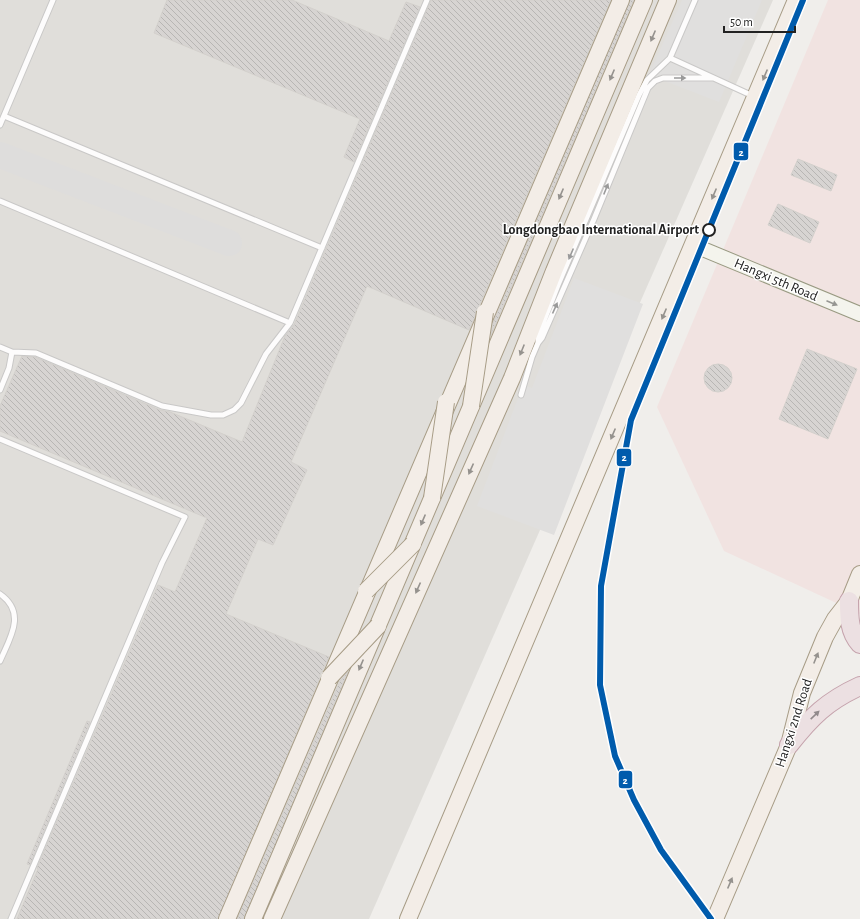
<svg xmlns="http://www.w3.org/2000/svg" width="860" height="919" viewBox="0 0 860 919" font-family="'Alegreya Sans',sans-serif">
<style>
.commercial{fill:#f1e3e1}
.airport{fill:#e0deda}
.parking{fill:#e0dfde}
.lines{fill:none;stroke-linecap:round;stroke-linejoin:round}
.taxiway{stroke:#dedddc;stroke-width:26}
.building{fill:url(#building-back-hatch);stroke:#d3d0cc}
.lane-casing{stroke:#c9c8c7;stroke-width:7}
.secondary-casing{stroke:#999a82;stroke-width:16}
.primary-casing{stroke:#a79c86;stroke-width:18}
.highway-casing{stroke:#c5a2ac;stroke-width:20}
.lane{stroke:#fdfcfc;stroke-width:5}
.secondary{stroke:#f4f4ed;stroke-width:14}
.primary{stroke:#f3ede7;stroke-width:16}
.highway{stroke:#ece0e2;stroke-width:18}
.primary-bridge-casing{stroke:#a79c86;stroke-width:18;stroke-linecap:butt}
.primary-bridge{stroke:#f3ede7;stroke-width:16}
.metro-1-casing{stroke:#fff;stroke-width:9}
.metro-1{stroke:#005bac;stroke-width:6}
.oneway{fill:#95928e}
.oneway2{fill:#9a9a9a}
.oneway3{fill:#969692}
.oneway4{fill:#918a8c}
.stop-dot{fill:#fff;stroke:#222;stroke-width:2}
.labels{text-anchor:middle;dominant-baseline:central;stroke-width:3;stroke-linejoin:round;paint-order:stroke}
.stop-label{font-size:14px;font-weight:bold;fill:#222;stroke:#fff;text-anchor:end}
.street-label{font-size:14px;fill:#222;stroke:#fff}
.line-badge{stroke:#fff;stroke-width:1.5}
.badge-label{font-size:11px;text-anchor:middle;font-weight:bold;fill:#fff}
</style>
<defs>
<pattern id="building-back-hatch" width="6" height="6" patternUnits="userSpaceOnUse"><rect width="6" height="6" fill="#d7d4d2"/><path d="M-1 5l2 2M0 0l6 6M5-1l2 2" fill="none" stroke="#b8b6b4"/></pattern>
</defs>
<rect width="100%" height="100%" fill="#f0eeeb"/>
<path class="commercial" d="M828 0H860V614L724 551 657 407Z"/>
<path class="airport" d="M0 0H773L369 919H0Z"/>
<path class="parking" d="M682 0H762L719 102 649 75Z
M574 278 643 304 554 535 477 506 523 385 532 388Z"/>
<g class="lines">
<path class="taxiway" d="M0 155 229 243"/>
</g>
<path class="building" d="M167 0H292L389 41 406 2 420 7 354 162 344 157 360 119 154 33Z
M431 0H611L480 304 476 310 475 317 469 330 367 286 291 462 307 470 273 545 258 539 226 614 329 657 320 675V678L218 919H17L38 869 37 868 158 585 175 592 207 518 0 431V406L22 356 35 357 160 410 170 412 242 442 285 336 294 325Z
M630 0H634L491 335 493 323Z
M798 159 837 175 831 191 791 175Z
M778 204 819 222 810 243 768 225Z
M807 349 857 369 828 439 779 419Z
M704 378a14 14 0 1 1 28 0a14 14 0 1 1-28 0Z
M348 672 244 919H237L340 681Z
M87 721 90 722 30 865 27 864Z"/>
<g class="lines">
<defs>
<path id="lane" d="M695 0 670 58 753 96
M4 116 322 248
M0 125 53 0
M0 201 290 323 427 0
M538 343 542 338 594 219 648 88 655 81 663 78H712
M0 347 12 352 36 353 162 406 211 415H223L234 410 241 403 266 354 290 323
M0 390 9 368 12 352
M521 395 532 357 538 343V336L558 285 639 95 647 80 670 58
M0 439 185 517 162 563 11 919
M0 594C27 613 10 638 0 661"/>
<path id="secondary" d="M693 245 860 314"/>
<path id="primary" d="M227 919 621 0
M253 919 644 0
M272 919 512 378 554 271 668 0
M408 919 796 0
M715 919 789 745 802 693 825 637 835 619 849 601 860 574"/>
<path id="highway" d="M849 601C849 616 849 632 860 644
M789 745C811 717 827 701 860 686"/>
</defs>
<use href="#lane" class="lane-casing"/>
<use href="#secondary" class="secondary-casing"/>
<use href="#primary" class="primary-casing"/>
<use href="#highway" class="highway-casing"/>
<use href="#lane" class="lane"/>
<use href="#secondary" class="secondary"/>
<use href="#primary" class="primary"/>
<use href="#highway" class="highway"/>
<defs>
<path id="primary-bridge" d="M471 406 485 312
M432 498 446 402
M366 591 413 544
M329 678 378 626"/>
</defs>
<use href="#primary-bridge" class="primary-bridge-casing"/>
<use href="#primary-bridge" class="primary-bridge"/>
<defs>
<path id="metro-1" d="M711 919 661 850 634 800 615 756 600 685 601 586 631 420 803 0"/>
</defs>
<use href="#metro-1" class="metro-1-casing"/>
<use href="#metro-1" class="metro-1"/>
</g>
<defs><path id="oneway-solid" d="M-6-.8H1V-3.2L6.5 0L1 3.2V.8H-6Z"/></defs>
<g class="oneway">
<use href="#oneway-solid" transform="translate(653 36) rotate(113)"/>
<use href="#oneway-solid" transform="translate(612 75) rotate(113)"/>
<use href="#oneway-solid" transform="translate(765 75) rotate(113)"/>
<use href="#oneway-solid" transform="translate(561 194) rotate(113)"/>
<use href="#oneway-solid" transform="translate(714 194) rotate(113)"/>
<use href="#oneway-solid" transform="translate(664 314) rotate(113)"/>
<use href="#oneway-solid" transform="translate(522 350) rotate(112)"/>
<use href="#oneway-solid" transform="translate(613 434) rotate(113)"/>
<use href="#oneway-solid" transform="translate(471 469) rotate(114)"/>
<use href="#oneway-solid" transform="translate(423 520) rotate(113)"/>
<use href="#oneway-solid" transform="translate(418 588) rotate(114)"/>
<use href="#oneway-solid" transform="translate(816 658) rotate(-68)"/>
<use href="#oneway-solid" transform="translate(361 665) rotate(113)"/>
<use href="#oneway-solid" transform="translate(730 883) rotate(-67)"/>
</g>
<g class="oneway2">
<use href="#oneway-solid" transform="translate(680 78)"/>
<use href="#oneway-solid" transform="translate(606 189) rotate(-68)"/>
<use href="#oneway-solid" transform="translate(571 254) rotate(113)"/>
<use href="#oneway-solid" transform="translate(555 308) rotate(-66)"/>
</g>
<use class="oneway3" href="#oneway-solid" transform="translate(832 303) rotate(23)"/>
<use class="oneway4" href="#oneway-solid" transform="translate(815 715) rotate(-44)"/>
<circle class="stop-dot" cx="709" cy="230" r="6"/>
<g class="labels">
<g class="stop-label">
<text x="699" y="230">Longdongbao International Airport</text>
</g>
<g class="street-label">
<text transform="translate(776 280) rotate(23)">Hangxi 5th Road</text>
<text transform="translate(794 723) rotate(-72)">Hangxi 2nd Road</text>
</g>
</g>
<g class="line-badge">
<rect x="733" y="142" width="16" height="19" rx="4" fill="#005bac"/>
<rect x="616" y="448" width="16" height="19" rx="4" fill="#005bac"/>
<rect x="618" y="770" width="15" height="19" rx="4" fill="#005bac"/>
</g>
<g class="badge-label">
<text x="741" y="156">2</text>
<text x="624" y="461">2</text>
<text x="625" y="784">2</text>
</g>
<path d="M724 26v6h71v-6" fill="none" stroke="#222222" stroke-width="2"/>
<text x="730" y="26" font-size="12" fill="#222222" stroke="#ffffff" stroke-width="3" paint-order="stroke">50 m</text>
</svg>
